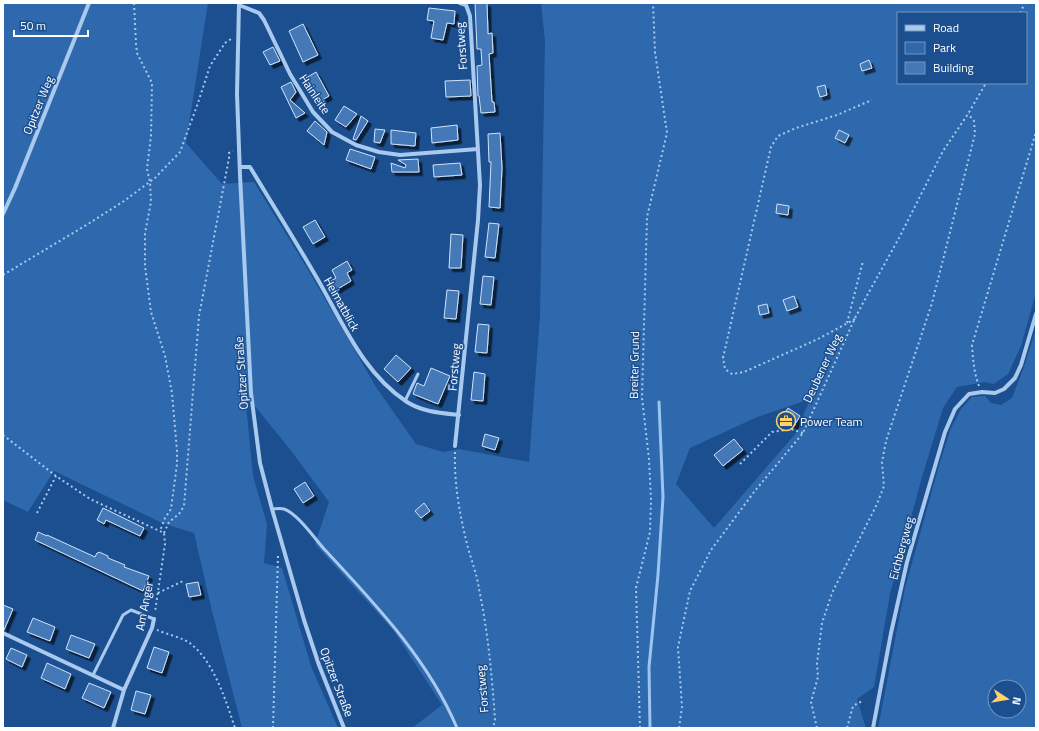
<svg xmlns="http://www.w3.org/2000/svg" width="1039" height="731" viewBox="0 0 1039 731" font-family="'Titillium Web',sans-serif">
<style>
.green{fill:#2e69ad;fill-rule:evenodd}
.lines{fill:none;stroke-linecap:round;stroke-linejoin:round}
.stream{stroke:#9cc4f0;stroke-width:3}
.building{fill:#4478b7;stroke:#cfe3fa;filter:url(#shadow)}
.path{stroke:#a9c9ee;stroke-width:2;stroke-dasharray:2 3;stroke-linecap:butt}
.service{stroke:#a9c9ee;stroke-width:3}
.minor{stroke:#a9c9ee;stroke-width:4}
.labels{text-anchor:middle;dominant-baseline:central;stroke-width:3;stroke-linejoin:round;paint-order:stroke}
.street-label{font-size:12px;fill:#fff;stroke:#1b4f8f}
.poi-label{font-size:12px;fill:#fff;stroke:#1b4f8f;text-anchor:start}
</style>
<defs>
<filter id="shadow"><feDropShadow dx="3.5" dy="3.5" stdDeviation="0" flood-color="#0009"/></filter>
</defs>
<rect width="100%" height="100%" fill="#1b4f8f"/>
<path class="green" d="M3 3H208L186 143 222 184 254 182 310 273 376 387 416 444 443 452 459 449 529 462 540 316 545 41 541 3H1036V293L1021 346 1008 374 994 384 985 382 957 387 943 408 922 477 890 594 874 687 857 699 866 728H412L442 705 394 631 315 544 329 502 292 452 245 394 253 476 267 524 264 563 282 568 311 666 338 728H242L212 611 194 533 162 523 54 471 28 512 3 500ZM898 13H1026V83H898ZM810 399 796 433 714 528 676 484 690 448 755 418Z
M1036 329V728H878L905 588 940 462 951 428 961 409 972 397 985 396 991 403 1001 405 1012 398 1024 367ZM995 687H1019V711H995Z"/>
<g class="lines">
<path class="stream" d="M650 728 649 667 658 575 663 497 659 402"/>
</g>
<path class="building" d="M475 3H487L488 34 492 33 493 53 489 54 492 102H494L495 112 481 113 479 96H478L477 66 482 65 481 49H477Z
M429 8 455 11 454 24 447 23 443 40 431 38 434 21 427 20Z
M303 24 318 55 303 62 289 31Z
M273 47 280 61 270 65 263 52Z
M869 60 872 68 862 71 860 64Z
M316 72 329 96 319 102 306 78Z
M470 80 471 96 446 97 445 81Z
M291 82 296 92 290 100 305 113 296 118 281 87Z
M825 85 827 95 820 97 817 87Z
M344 106 357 114 346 127 335 120Z
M361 116 368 121 356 140 353 139Z
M315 121 327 132 324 145 307 131Z
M457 125 458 140 432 143 431 128Z
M375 129 385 130 380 143 374 142Z
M391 130 416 133 415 146 391 144Z
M839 130 849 135 845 143 835 138Z
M500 133 502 168 500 208 489 207 491 162H489L488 134Z
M350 149 375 157 371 169 346 160Z
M418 159 419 172H392L391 163 405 168 406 165 398 160Z
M460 163 462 175 434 177 433 165Z
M777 204 789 206 788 215 776 213Z
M315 220 325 237 313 244 303 227Z
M489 223 499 224 495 258 485 257Z
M451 234 463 235 461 268H449Z
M347 261 352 270 347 273 351 281 336 290 331 281 336 278 332 270Z
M483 276 494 277 491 305 480 304Z
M447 290 459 291 456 319 444 318Z
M794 296 798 307 787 311 783 300Z
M767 304 769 313 760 315 758 306Z
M478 324 489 325 487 353 475 352Z
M396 355 411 368 398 382 384 369Z
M431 368 450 376 438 404 413 394 417 383 424 386Z
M474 372 485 374 483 401 471 400Z
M788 408 800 416 794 426 782 419Z
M485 434 499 438 495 450 482 446Z
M734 439 743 450 723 466 714 455Z
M305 482 314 496 303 503 294 489Z
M424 503 430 511 421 518 415 511Z
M103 508 144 528 140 536 106 520 104 524 97 520Z
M38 532 47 536V535L95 557 97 553H98L99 552 108 556V558L125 565 124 567 149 576 143 591 35 540Z
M198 582 201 595 189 597 186 584Z
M3 605 13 609 4 630H3Z
M33 618 55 627 50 641 27 632Z
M71 635 95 644 89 658 66 649Z
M154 647 169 652 162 673 147 668Z
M11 648 27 655 22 667 6 659Z
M47 663 71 674 65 689 41 678Z
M89 683 111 692 104 708 82 698Z
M136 691 151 695 145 714 131 710Z"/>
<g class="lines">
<path class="path" d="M134 3 136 44 137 53 152 83 151 136 147 169 150 182 151 202 145 233V266L151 312 165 356 172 393 177 451V464L171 509 165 518 160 531
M1020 13 1025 3
M3 275 88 224 124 201 155 178 180 152 198 103 210 66 225 43 231 39
M855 319 818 339 744 372 732 374 725 369 723 358 771 147 778 136 796 128 837 115 872 100
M847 323 863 261
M979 386C974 373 973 360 972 345L1036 132
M3 435 56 476 90 499 164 533 165 544 155 612
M455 452C454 485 460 516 468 548 472 562 477 575 479 589 488 632 492 676 495 720L493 728
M740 464 772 432 791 429 803 433
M37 513 56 476
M164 533 169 522 179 514 184 506 199 316 229 158V153L233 151
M158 593 183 581
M157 630C166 634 184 638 191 644 214 662 226 701 235 728
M273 728 278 555
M640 728 636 588 650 532 651 500 649 459 642 398 647 217 667 133 655 52 653 3
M679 728 682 707 678 647 690 591 711 550 754 492 803 433 855 318 869 292 899 238 943 151 968 114 986 83
M817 728 811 702 818 677 817 664 822 623 832 593 877 504 884 486 882 462 886 441 932 303 975 134 974 121 968 114
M847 728 853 706 862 701"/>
<path class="service" d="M405 401 418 374
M272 509C275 509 280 508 284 509 297 513 315 539 325 550 375 604 428 659 457 728
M93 675 123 615 131 610 154 619"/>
<path class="minor" d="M239 3 237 94 240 175 251 393 260 463 272 509 304 620 319 665 344 728
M239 5 259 13 264 20 290 74 313 112 332 132 356 145 379 152 400 155 478 149
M240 167H250C271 202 293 237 314 273 341 318 361 372 407 402 423 412 440 413 459 415
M3 214 15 188 89 3
M455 446 478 220 480 185 470 16 466 5 460 3
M3 633 124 690
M113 728 124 690 152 628 154 619
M873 728 891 633 907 562 945 432 955 409 969 394 982 392 995 393 1004 389 1015 378 1021 365 1036 314"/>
</g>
<defs>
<symbol id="office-ring" viewBox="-11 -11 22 22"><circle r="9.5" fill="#1b4f8f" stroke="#ffd166" stroke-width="1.5"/><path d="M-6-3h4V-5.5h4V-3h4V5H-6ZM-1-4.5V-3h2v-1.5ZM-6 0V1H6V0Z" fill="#ffd166"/></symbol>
</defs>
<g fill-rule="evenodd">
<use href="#office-ring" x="775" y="410" width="22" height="22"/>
</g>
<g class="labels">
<g class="street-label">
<text transform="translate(461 46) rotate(-94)">Forstweg</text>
<text transform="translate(315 94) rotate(56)">Hainleite</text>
<text transform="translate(38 105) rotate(-68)">Opitzer Weg</text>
<text transform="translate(342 304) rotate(61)">Heimatblick</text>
<text transform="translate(634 365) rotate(-89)">Breiter Grund</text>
<text transform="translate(454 367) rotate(-85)">Forstweg</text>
<text transform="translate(822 368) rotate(-65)">Deubener Weg</text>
<text transform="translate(241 373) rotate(-94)">Opitzer Straße</text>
<text transform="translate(901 548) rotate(-75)">Eichbergweg</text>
<text transform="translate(144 606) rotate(-79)">Am Anger</text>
<text transform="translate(337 682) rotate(69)">Opitzer Straße</text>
<text transform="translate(482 689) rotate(-95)">Forstweg</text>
</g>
<g class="poi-label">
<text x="800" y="421">Power Team</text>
</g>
</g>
<rect width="1039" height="731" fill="none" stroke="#ffffff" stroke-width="8"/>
<rect x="897" y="12" width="130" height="72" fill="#1b4f8f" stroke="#7695bc"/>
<rect x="905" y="25" width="20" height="6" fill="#a9c9ee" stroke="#7695bc"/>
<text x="933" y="32" font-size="12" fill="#ffffff">Road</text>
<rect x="905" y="42" width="20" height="12" fill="#2e69ad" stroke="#7695bc"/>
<text x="933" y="52" font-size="12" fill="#ffffff">Park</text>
<rect x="905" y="62" width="20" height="12" fill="#4478b7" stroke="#7695bc"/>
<text x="933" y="72" font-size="12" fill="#ffffff">Building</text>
<g transform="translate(1007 699) rotate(102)"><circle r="19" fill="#1b4f8f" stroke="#7695bc"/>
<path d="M0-3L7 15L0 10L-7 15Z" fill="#ffd166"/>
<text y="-6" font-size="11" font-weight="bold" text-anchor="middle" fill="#ffffff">N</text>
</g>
<path d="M14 30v6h74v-6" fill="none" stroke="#ffffff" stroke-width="2"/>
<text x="20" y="30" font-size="12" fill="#ffffff" stroke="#1b4f8f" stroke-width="3" paint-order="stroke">50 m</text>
</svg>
